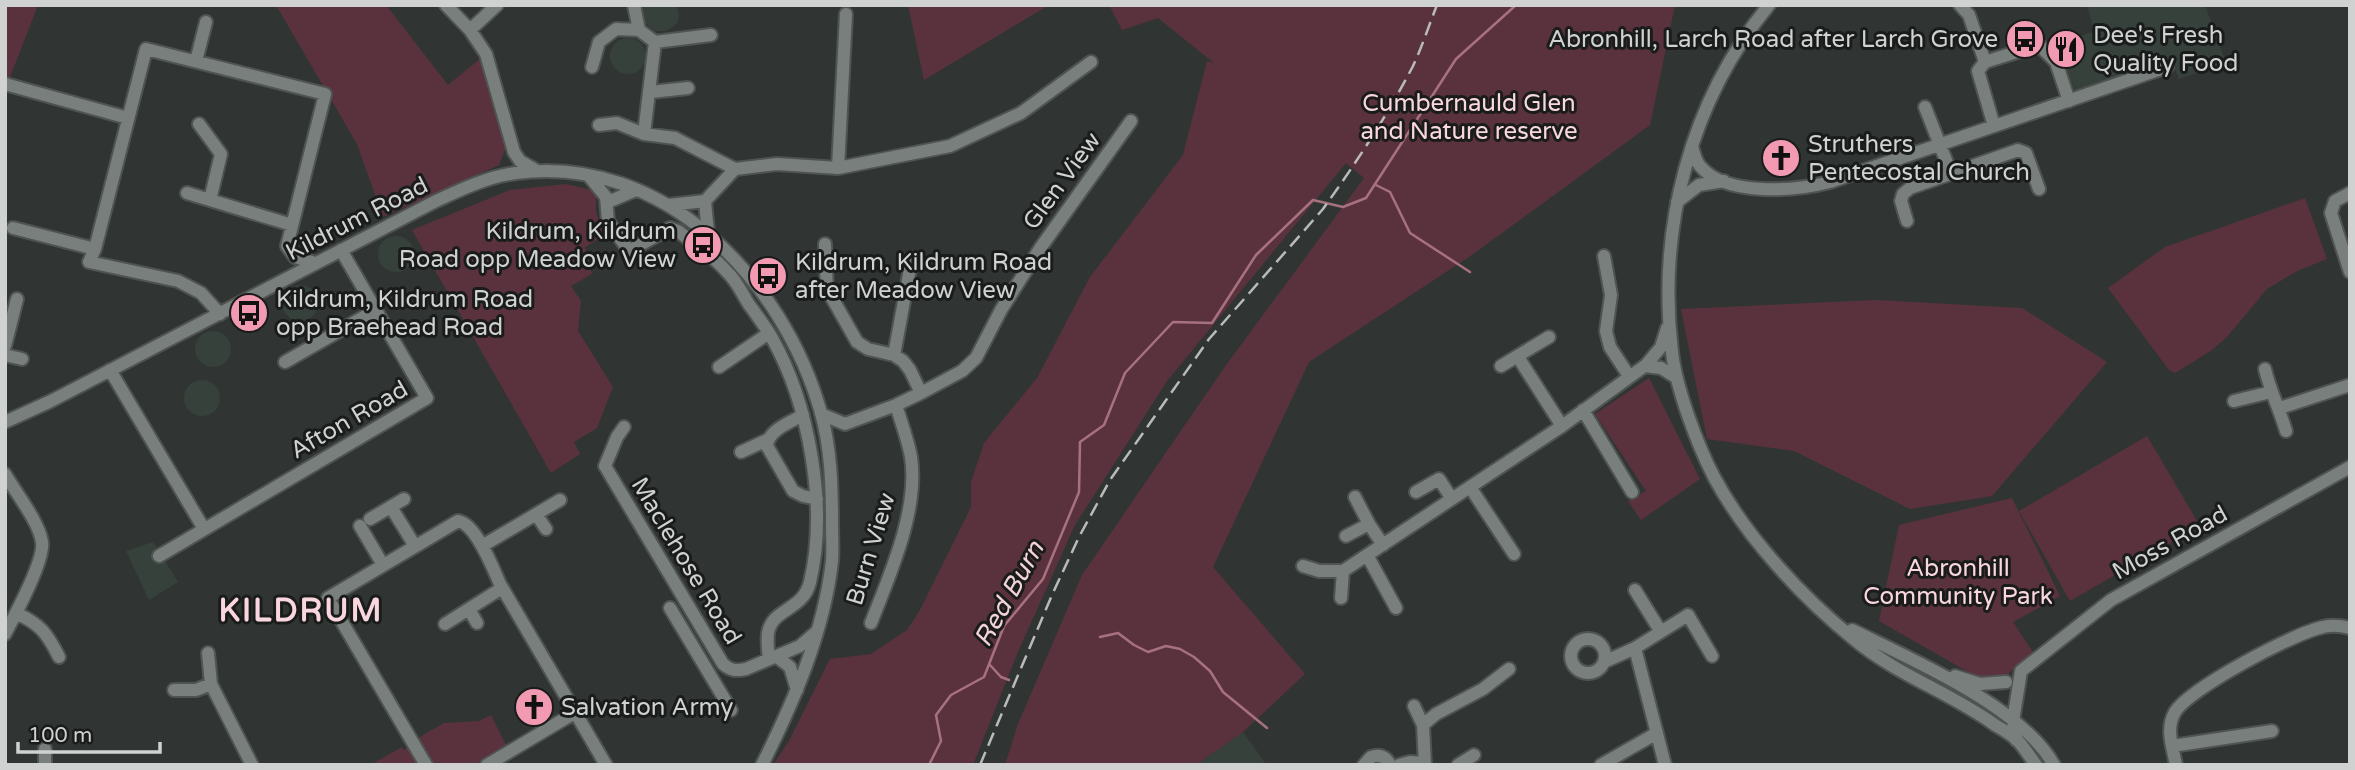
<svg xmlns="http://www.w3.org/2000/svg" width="2355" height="770" viewBox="0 0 2355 770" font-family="'Varela Round',sans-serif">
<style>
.built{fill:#36413c}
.green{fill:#5a323e}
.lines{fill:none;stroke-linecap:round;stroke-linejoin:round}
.stream{stroke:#a7717f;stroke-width:2.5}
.minor-casing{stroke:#4f5351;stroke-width:16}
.minor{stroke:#797f7c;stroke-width:12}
.rail{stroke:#b8bbba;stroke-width:2.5;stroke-dasharray:14 7;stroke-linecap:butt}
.labels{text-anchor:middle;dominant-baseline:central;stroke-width:6;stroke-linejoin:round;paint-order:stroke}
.poi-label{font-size:24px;fill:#cfd2d1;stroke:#1a1c1b;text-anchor:start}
.park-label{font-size:24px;fill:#fad7df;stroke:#1a1c1b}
.street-label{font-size:24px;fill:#cfd2d1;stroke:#1a1c1b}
.water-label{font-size:26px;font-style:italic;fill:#f4d2da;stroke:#1a1c1b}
.district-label{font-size:32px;font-weight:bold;letter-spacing:2px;fill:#fad7df;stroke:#1a1c1b}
</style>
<rect width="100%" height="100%" fill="#303533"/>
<path class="built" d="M644 5H677L679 17 677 23 667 31H655L645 23 642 12Z
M2087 5H2205L2226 63 2179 79 2172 63 2077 95 2055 46 2094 31Z
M610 56a18 18 0 1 1 36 0a18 18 0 1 1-36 0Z
M378 254a18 18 0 1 1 36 0a18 18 0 1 1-36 0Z
M282 303a18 18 0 1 1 36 0a18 18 0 1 1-36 0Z
M195 349a18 18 0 1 1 36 0a18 18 0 1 1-36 0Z
M184 398a18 18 0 1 1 36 0a18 18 0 1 1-36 0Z
M153 542 178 582 149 600 126 551Z
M1243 732 1267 765H1196Z"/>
<path class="green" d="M5 5H38L5 90Z
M276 5H386L448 85 481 58 506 147 499 165 383 217 357 144Z
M908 5H1049L924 80Z
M1109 5H1675L1650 125 1469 257 1309 362 1213 567 1305 674 1243 732 1196 765H1005L1018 724 1082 575 1224 368 1364 178 1346 163 1167 381 1075 525 1017 654 973 765H773L790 739 830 659 871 654 907 630 920 610 971 507V482L984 443 1037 378 1090 277 1183 155 1207 61 1214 63 1158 18 1122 30Z
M566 184 596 191V212L605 235 585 247 592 274 571 286 581 301 578 331 613 387 597 428 574 442 580 454 551 473 412 230 510 190Z
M2305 198 2327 259 2297 271 2267 289 2227 337 2212 350 2175 373 2169 370 2108 288 2165 247Z
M1876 300 2022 308 2107 362 1992 496 1910 509 1794 451 1707 439 1681 309Z
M1649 378 1700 479 1641 520 1628 501 1646 491 1595 414Z
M2147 436 2200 526 2070 601 2019 511Z
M2012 498 2060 596 2013 622 2033 652 2008 674 1984 681 1879 621 1899 525Z
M491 715 507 747 477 765H434L418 738 444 723 479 721Z
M402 747 403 750 410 747 421 765H370Z"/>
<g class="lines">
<path class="stream" d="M1376 185 1390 192 1410 233 1470 272
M1100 637 1118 633 1134 645 1148 652 1166 646 1180 649 1194 657 1210 671 1223 692 1267 728
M990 665 1001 677 1009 680
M929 765 941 741 936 715 951 695 984 677 1004 626 1043 579 1079 492 1080 442 1104 425 1125 373 1173 322 1212 323 1256 255 1313 200 1343 207 1366 198 1456 59 1516 5"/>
<defs>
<path id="minor" d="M446 5 470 30 486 54 514 152 520 161 537 171
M634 5 639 30
M1769 5C1690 101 1657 229 1672 352 1676 388 1697 444 1714 477 1746 537 1802 597 1855 640 1897 675 1951 693 1995 725 2002 729 2011 734 2017 740 2024 747 2030 757 2036 765
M1960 5 1969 15 1985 62
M470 30 497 5
M655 42 711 35
M196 61 206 22
M592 67 599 42 616 29 639 30 655 42 644 134
M5 84 128 118
M651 92 688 88
M1925 107 1951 173
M199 124 221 154 210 200
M599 125 617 123 644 134 675 138 735 169
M1994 126 1978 71 1985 62 2039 45 2056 62 2069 101
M1692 146C1694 153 1695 160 1700 166 1726 197 1795 191 1830 182L2167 67
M838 168 846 14
M588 175 606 197 608 221 629 251 670 228 678 231C694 244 714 256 727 272 736 280 742 293 748 303 756 314 765 326 772 338 809 404 828 507 810 582 803 611 772 608 768 633 767 641 768 651 769 659
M187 193 292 225
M2350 193 2335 201 2331 213 2350 272
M705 201 708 233
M608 202 636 190
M1677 202 1699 185 1724 181
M669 205 705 201 735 169 777 164 838 168 950 146 1021 113 1091 62
M1907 221 1901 201 1903 194 1910 188 2018 150 2026 153 2039 189
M13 228 95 249
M825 244 827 289 857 342 868 349 894 355 903 361 910 370 921 393
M1604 256 1611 295 1606 331 1610 347 1629 376
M220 314 201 293 178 281 89 262 95 249 146 49 325 94 287 246 295 257 315 263
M5 346 17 299
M5 355 22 359
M894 355 912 258
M1518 357 1562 426
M285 362 376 310
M1501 366 1549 337
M1645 366 1661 368 1677 378
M719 367 769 333
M2265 369C2270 391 2280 410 2286 431
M110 370 204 529
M2234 401 2271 392
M2280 408 2350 385
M1583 410 1632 492
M821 414 845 424 896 405 921 393 962 371 976 358 1001 310 1041 247 1131 121
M803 415C791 422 768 430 767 446L793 491 803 496 817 499
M5 422 51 401 436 201C462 189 487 177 516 173 664 153 784 281 821 413 831 449 832 487 832 524 832 536 833 549 832 561 824 632 794 701 762 765
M624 427 617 437 605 466 723 664C731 671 736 671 746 669L800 646 815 633
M741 452 767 440
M5 474C16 493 39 522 42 542 45 560 14 617 5 634
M1470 487 1514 554
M1416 492 1439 479 1452 499
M1355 497 1369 524
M391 507 415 546
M536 514 546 529
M370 519 404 499
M360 526 383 565
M1346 536 1369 524 1383 545
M482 546 560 500
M1367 555 1396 608
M159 556 427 398 341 250
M1303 566 1319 571H1343L1562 426 1646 365 1661 347 1667 328
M1635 590 1661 632
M1341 598 1343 571
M670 608 731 710
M469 609 477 623
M16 613C40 624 47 633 59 657
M871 623C890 574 919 510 911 457 908 440 901 422 896 405
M445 624 502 588
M1852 630C1911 659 2022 707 2054 765
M1571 656a17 17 0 1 1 34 0a17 17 0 1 1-34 0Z
M1635 648 1665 765
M208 653 211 684 252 765
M776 656 790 667 797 690
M1604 662 1635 648 1688 615 1712 656
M1955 676 1980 684 2006 682
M174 690H196L211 684
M1414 706 1423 725 1425 765
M1423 725 1436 714 1483 689 1509 669
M2016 740 2013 721 2021 671 2111 600 2350 467
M2172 746 2272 731
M45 749V765
M426 765 328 598 458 521C476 524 493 568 500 584L606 765
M487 765 576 712
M1364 765 1371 757C1379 754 1386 756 1390 765
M1399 765 1410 762 1425 763
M1458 765 1474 755
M1601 765 1657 733
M2176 765C2173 748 2165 729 2175 712 2190 688 2294 633 2323 627 2331 625 2342 626 2350 628"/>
</defs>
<use href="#minor" class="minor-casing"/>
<use href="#minor" class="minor"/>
<path class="rail" d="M980 765 1052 595 1079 537 1110 480 1209 339 1323 209C1356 163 1387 116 1413 66 1422 47 1429 25 1437 5"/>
</g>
<defs>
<symbol id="bus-disc" viewBox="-11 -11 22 22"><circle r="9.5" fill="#f19ab2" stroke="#1a1c1b"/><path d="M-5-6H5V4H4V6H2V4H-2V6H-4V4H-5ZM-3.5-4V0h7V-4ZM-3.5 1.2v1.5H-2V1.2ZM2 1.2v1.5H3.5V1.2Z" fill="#111"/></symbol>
<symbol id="restaurant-disc" viewBox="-11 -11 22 22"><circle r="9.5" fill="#f19ab2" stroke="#1a1c1b"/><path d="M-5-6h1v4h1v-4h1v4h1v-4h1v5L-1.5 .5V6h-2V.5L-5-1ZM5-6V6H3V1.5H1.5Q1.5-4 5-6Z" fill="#111"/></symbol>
<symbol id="church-disc" viewBox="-11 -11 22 22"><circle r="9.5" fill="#f19ab2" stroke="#1a1c1b"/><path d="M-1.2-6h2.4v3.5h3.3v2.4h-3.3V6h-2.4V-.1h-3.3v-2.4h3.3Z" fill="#111"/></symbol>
</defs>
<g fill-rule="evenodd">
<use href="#bus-disc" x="2003" y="17" width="44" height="44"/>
<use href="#restaurant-disc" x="2044" y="27" width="44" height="44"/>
<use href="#church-disc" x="1759" y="136" width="44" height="44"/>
<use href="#bus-disc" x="681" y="223" width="44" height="44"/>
<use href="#bus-disc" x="746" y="254" width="44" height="44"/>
<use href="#bus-disc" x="227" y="291" width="44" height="44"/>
<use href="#church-disc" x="512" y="685" width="44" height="44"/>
</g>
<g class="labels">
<g class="poi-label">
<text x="2093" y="35">Dee's Fresh<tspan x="2093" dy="28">Quality Food</tspan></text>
<text x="1998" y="39" text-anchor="end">Abronhill, Larch Road after Larch Grove</text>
<text x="1808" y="144">Struthers<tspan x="1808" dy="28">Pentecostal Church</tspan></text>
<text x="676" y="231" text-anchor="end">Kildrum, Kildrum<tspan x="676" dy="28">Road opp Meadow View</tspan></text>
<text x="795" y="262">Kildrum, Kildrum Road<tspan x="795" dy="28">after Meadow View</tspan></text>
<text x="276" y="299">Kildrum, Kildrum Road<tspan x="276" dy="28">opp Braehead Road</tspan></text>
<text x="561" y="707">Salvation Army</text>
</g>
<g class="park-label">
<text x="1469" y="103">Cumbernauld Glen<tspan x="1469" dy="28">and Nature reserve</tspan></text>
<text x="1958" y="568">Abronhill<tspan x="1958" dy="28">Community Park</tspan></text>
</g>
<g class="street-label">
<text transform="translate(1062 181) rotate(-54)">Glen View</text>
<text transform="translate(357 219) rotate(-27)">Kildrum Road</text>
<text transform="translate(349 420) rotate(-30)">Afton Road</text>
<text transform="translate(2170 543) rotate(-29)">Moss Road</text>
<text transform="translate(871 549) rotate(-73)">Burn View</text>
<text transform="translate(686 561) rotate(59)">Maclehose Road</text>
</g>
<g class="water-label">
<text transform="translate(1009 594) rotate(-61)">Red Burn</text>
</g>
<g class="district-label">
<text x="301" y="611">KILDRUM</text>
</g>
</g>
<rect width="2355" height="770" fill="none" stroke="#cfd2d1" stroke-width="14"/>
<path d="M18 742v10h142v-10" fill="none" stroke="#cfd2d1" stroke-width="3.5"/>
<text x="28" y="742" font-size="21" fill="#cfd2d1" stroke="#1a1c1b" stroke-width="5" paint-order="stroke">100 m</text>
</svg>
